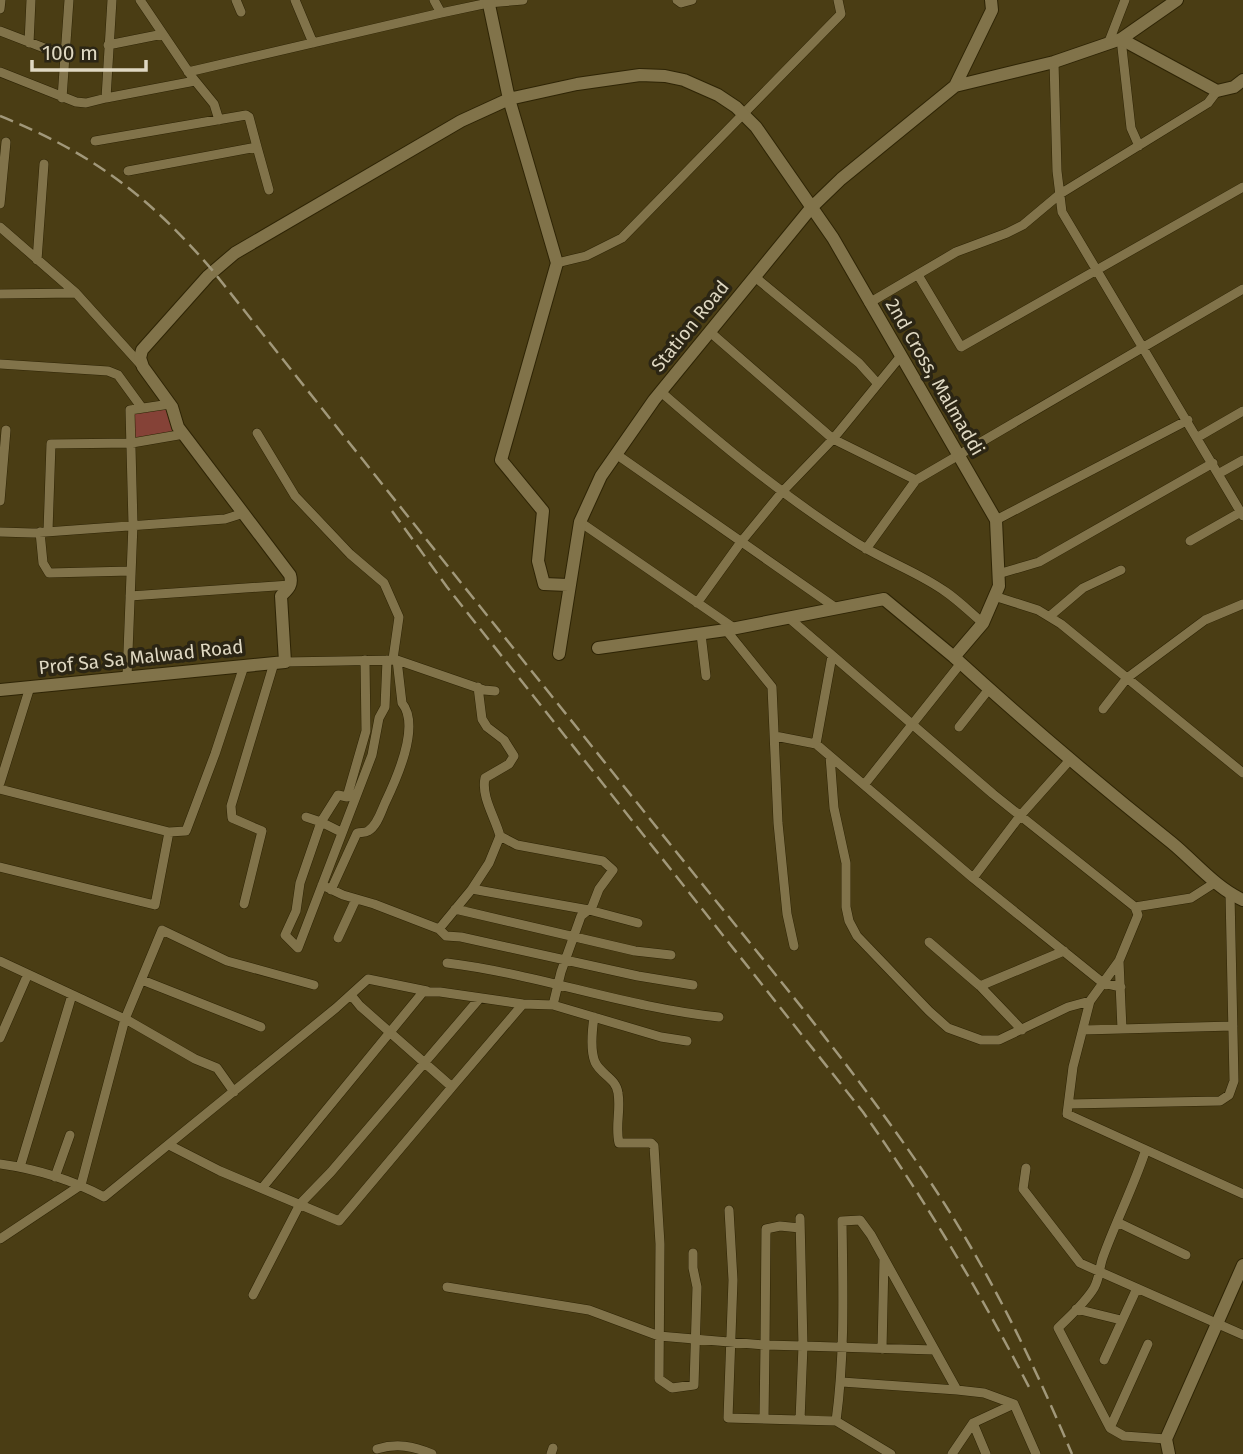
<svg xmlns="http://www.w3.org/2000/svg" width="1243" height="1454" viewBox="0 0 1243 1454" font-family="'Fira Sans',sans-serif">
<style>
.green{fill:#854237}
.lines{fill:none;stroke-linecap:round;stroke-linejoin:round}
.street-casing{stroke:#2e2405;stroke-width:10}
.secondary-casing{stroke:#2e2405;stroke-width:14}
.street{stroke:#81734a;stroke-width:9}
.secondary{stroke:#81734a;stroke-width:12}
.rail{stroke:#a1987a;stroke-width:2.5;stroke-dasharray:14 7;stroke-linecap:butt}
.labels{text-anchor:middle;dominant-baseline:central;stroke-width:7;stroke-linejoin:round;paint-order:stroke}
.street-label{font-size:19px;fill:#dfd8c2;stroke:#2b2514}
</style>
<rect width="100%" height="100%" fill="#4a3d14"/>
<path class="green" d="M170 404 184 434 132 443 130 410Z"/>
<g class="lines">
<defs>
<path id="street" d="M112 0 106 98 195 81
M140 0 192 77 214 104 219 120
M236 0 241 12
M295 0 313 43
M434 0 441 13
M677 0 681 3 692 0
M0 9 1 0
M0 31 65 56
M1121 39 1131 128 1139 146
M29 43 31 0
M1108 44 1125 0
M108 45 163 34
M1054 62 1057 171 1062 212 1243 516
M0 72 76 102 86 103 106 98
M188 72 441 13 488 3 523 0
M62 98 69 0
M95 141 246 115 249 117 257 147 128 171
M257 147 269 190
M0 204 6 142
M0 227 76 293 141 365
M37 260 44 164
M557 263 586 256 622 238 841 14 838 0
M918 275 961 347 1243 187
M755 277 859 363 878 384
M0 294 75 293
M869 303 956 252 1007 233 1023 225 1060 194 1208 103 1217 91
M710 332 833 439 916 480
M0 364 108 371 118 375 142 408
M661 392C723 446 782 495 852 540 882 560 917 571 946 592 959 601 971 613 983 623
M257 433 295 496 350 554 384 583 399 617 393 659
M1198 437 1243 411
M616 454 836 608
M1218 474 1243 460
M0 501 6 430
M996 520 1188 420
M580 522 734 628
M48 531 51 444 132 443 184 434
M0 532 32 533 225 519 244 513
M40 532 43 563 49 573 131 571
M1190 541 1241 512
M866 549 916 480 1243 289
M998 574 1039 562 1213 463
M130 596 290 585
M994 596 1038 610 1061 624 1243 773
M697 603 741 542 782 492 833 439 900 357
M1050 616 1083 588 1121 570
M789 618 993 794 1135 907 1138 915 1119 961 1122 1029
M726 630 772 687 778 823 787 914 794 946
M701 634 706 676
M365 660 366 731 347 797 338 795 321 822 300 883 296 911 285 935 298 948 372 755 379 718 385 707 387 660
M285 662 397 660 484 690 495 691
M127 677 133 524 130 410 170 404
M1103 709 1127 678 1205 620 1243 604
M959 727 989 689
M775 736 816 744 973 878 1103 983 1121 987
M816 744 832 656
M830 756 834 808 846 863V907L849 921 857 936 929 1011 948 1028 981 1040H999L1068 1007 1090 1001
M0 783 30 687
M864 785 961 663
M0 789 169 832 155 905 0 867
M306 817 321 822 341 832
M169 832 186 831 215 754 244 666
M500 836 517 845 603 861 613 870 599 889 592 907 581 916 561 972 553 1005
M973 878 1020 816 1069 761
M322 885 343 895 374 904 439 929 472 889 489 863 500 836C495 817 481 797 485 778L509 764 514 756 504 740 487 727 482 719 478 687
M472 889 589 910 638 923
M331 890 357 833C361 832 365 833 368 831 377 826 381 812 385 803 396 780 421 726 402 703L397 660
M244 904 262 831 232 818 231 806 274 663
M1135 907 1191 898 1216 882
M455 909 635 951 671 955
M439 929 446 936 461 937 638 976 693 985
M338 938 356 899
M929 942 980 986 1022 1030
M0 961 129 1021 195 1059 217 1068 234 1092
M1119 961 1090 1001 1073 1067 1067 1114 1243 1194
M447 963C538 974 627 1008 719 1017
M142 980 261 1027
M980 986 1064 951
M351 995 360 1006 452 1087 523 1004
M594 1017C592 1031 590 1050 595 1062 601 1075 616 1078 618 1093 621 1110 615 1126 619 1143H651L654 1146 660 1244 659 1379 672 1388 694 1385 697 1287 693 1268V1253
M1083 1030 1233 1026
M0 1038 28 974
M1069 1104 1220 1101 1229 1095 1234 1081 1230 894
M169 1145 220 1171 339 1221 452 1087
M1145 1152C1133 1188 1116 1221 1103 1257 1099 1268 1100 1277 1094 1288 1085 1303 1071 1315 1058 1328L1110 1428 1124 1436 1166 1439
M0 1164C36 1169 72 1180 104 1197L336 1008 368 979 427 991 423 992H440L523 1004 553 1005 661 1037 687 1041
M20 1167 72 995
M1026 1168 1023 1189 1080 1263 1243 1335
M55 1177 70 1135
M263 1187 423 992
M729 1210 733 1280 728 1418 836 1421C845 1355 843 1288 842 1221L860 1220 871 1235 957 1390 984 1393 1014 1404 1036 1454
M800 1218 803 1346 934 1350
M1117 1222 1186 1255
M0 1239 81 1185 125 1019 162 930 227 961 314 985
M447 1287 589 1310 659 1336 765 1345 766 1229 780 1226 800 1228
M253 1295 300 1204 331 1172 479 999
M1076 1309 1121 1320
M882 1349 884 1260
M1104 1360 1137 1288
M842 1382 957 1390
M764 1419 765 1345 803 1346 800 1420
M836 1421 891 1454
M973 1423 986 1454
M1110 1428 1148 1344
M377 1449C397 1443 413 1446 432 1454
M551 1454 553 1448
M952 1454 973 1423 1014 1404"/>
<path id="secondary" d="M488 0 509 99 557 263 501 460 543 511 538 561 544 584 568 585
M1121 39 1217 91 1234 87 1243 80
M955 86 1054 62 1121 39 1177 0
M598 648 726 630 884 599 954 657
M559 654 580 522 601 476 654 400 811 208 841 179 955 86 992 10 991 0
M0 690 285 662 281 596C288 589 293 585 290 575L178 427 172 407 143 367 140 358 142 350 208 276 235 253 461 121 509 99 577 84 640 75 665 76 684 80 718 95 736 107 756 127 833 238 996 520 999 586 983 623 954 657C1025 722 1097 783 1172 843 1195 862 1216 888 1243 900
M1169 1454 1166 1439 1243 1265"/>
</defs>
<use href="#street" class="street-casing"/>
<use href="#secondary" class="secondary-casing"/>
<use href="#street" class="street"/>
<use href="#secondary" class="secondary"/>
<path class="rail" d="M0 116C92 153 149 196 213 271 359 456 507 640 654 824 747 941 846 1056 929 1180 986 1265 1032 1359 1072 1454
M392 511 447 587 863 1112C926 1201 981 1294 1031 1391"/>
</g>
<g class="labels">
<g class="street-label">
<text transform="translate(690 326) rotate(-51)">Station Road</text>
<text transform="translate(935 377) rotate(60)">2nd Cross, Malmaddi</text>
<text transform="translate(141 657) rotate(-6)">Prof Sa Sa Malwad Road</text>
</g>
</g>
<path d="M32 60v10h114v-10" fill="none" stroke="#dfd8c2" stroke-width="3.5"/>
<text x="42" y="60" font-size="21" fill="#dfd8c2" stroke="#2b2514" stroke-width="5" paint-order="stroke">100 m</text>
</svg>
